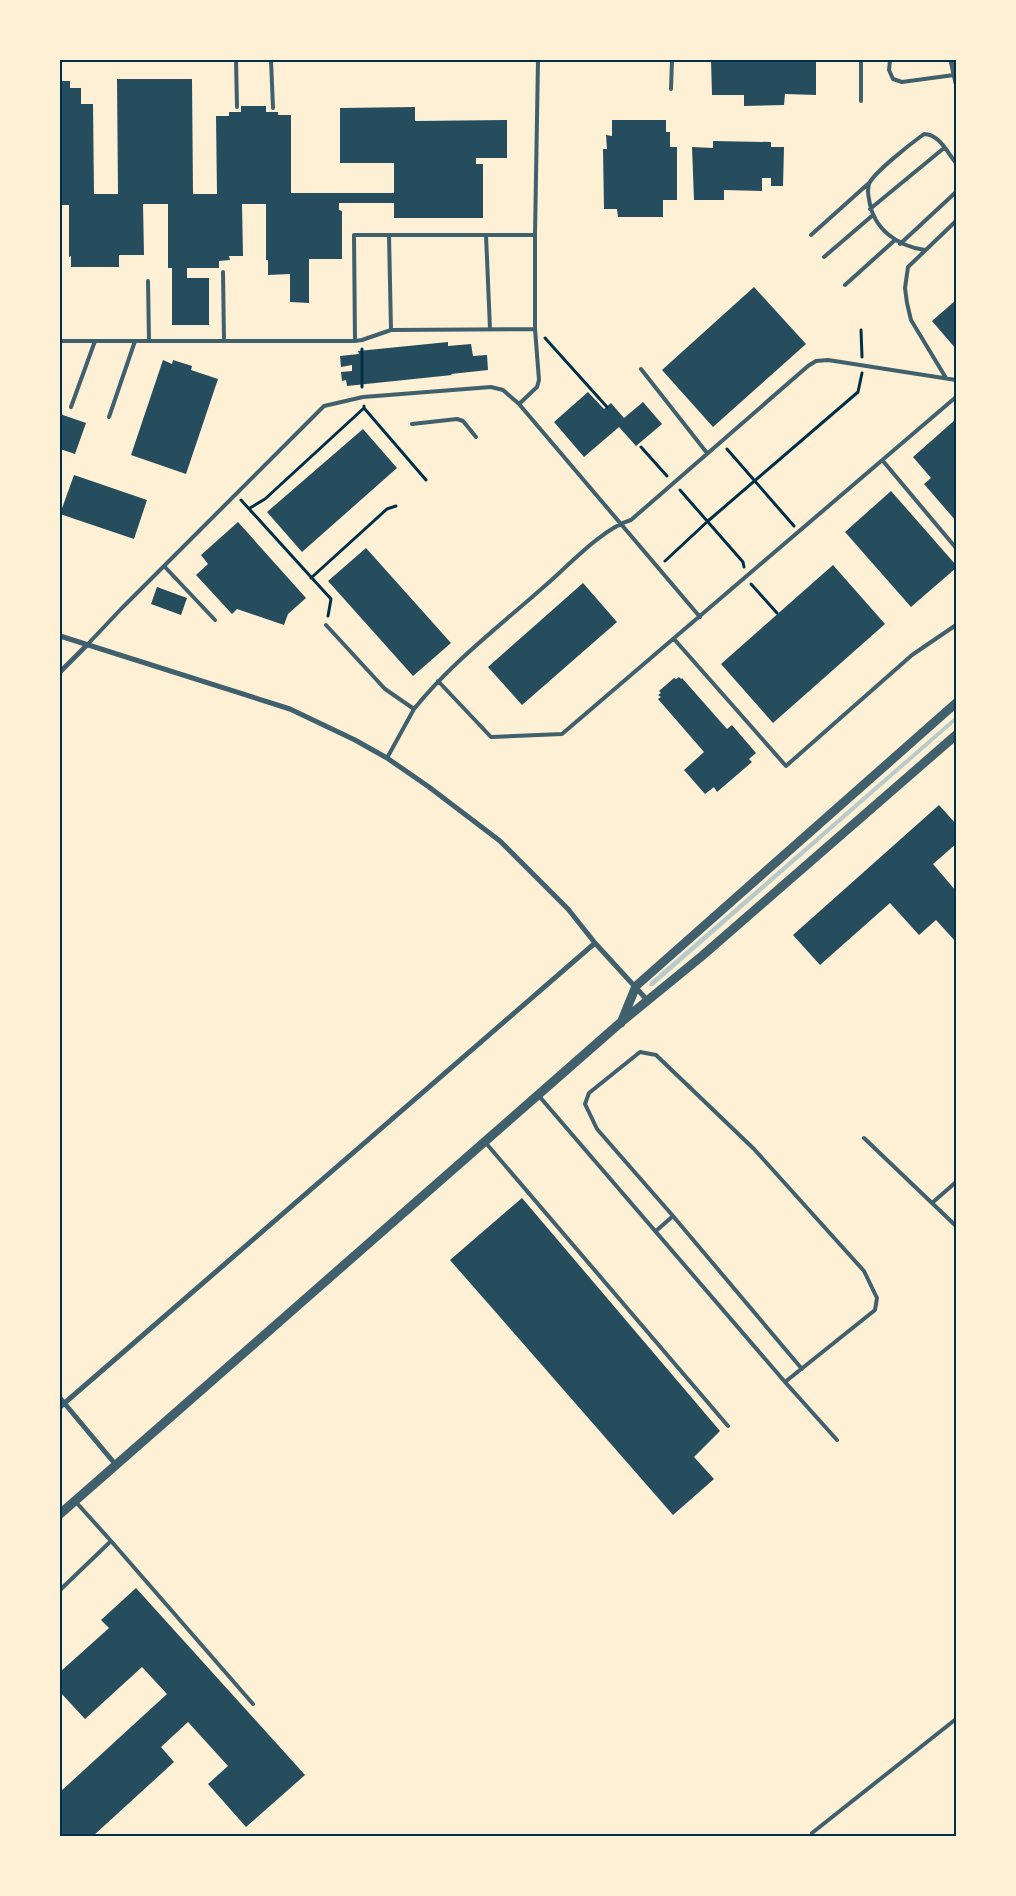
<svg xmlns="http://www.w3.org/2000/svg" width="1016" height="1896" viewBox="0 0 1016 1896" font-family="'Public Sans',sans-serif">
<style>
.green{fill:#b9caca}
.building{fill:#264d5e}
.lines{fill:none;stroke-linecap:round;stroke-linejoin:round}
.path{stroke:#003049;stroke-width:3}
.service{stroke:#3f606c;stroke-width:4}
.minor{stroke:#3f606c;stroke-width:5}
.tertiary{stroke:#3f606c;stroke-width:9}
.neatline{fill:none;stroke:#003049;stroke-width:2}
</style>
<rect width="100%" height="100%" fill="#fdf0d5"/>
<path class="green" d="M956 716V721L653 986H649L650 982Z"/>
<path class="building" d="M711 60H816V95L785 94 784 105 744 106V95H712Z
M117 79H192L193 194H217L216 116H229V112H241V106H266V112H278V115H291V193H394V163H340V108L415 107V121L507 120V158H476V164H483V218H394V203H339V210L342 211V259H309V303L290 302V274L268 275V260H266V204H242L243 256H229L230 260 219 261V268H187V278H209V325H172V268H168V204H143L144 255H119V267H71V256L69 257V205H60V81H70V88H81V104H93L94 194H118Z
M612 120H666V132H670V147H677V200H663V217H618L617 209H604L603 149H607L606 135 612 136Z
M713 141 771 142V147H784L783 186H771V178H762V191L724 190V200H694L692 147 713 148Z
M754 287 806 344 713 427 662 370Z
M956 300V349L932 321Z
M448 342V346L471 344 473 356 487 355 488 370 451 374 452 375 347 386 346 380 342 381 341 372 352 371V365L341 367 340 356 359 354 358 351Z
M163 360 172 364 173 360 192 366 191 370 218 379 186 474 131 455Z
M588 392 604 409 611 403 624 418 643 402 662 424 636 446 619 427 584 457 554 422Z
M60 414 86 423 75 454 60 449Z
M956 419V521L924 484 931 478 913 457Z
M363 429 397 468 302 552 267 512Z
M74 475 147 500 134 539 60 514Z
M891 491 956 565V568L911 607 845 532Z
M238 522 306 598 288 614 284 625 237 609 232 614 196 575 208 564 201 555Z
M366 548 451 643 413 676 328 581Z
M833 565 885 624 773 723 721 664Z
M583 583 617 622 522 705 488 667Z
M157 587 187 598 181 615 151 604Z
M679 677 681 679 682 678 727 729 732 725 756 753 749 759 752 762 717 792 714 787 705 794 684 770 704 752 658 699 661 697 658 695 661 693 659 691 674 678 676 679Z
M939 805 956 824V844L933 864 956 891V942L936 920 919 935 890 903 820 965 793 935Z
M522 1198 720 1431 694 1457 714 1479 673 1515 450 1260Z
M136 1588 305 1775 246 1827 208 1784 228 1766 188 1722 161 1747 174 1762 93 1836H60V1792L167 1694 142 1667 85 1719 60 1692V1672L109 1628 101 1620Z"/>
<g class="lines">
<path class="path" d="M861 330 862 357
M545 338 607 407
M362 387V349
M364 408 426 480
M641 447 667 476
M727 449 794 526
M680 490 743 562 744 567
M241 500 331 599 328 616
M250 508 265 499 364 408V406
M665 561 708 521 858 392 862 373
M311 578 387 509 396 506
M751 584 777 613"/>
<path class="service" d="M236 60 237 107
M271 60 273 108
M861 60V101
M890 60 889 70 893 79 902 82 954 75
M671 89 672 60
M870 209 944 148
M389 235 391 330
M486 235 490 329
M811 235 869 183
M900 244 956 192
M925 250C897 246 873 229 869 199 868 195 868 188 869 184 873 173 913 142 924 134 939 134 947 152 956 163
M824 257 873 215
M223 272 224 341
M148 281 149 341
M845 285 895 240
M60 341H355L362 340 391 330 535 329
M355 341 354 235H535
M641 369 707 453
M946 378 911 320 907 303 905 288 908 267 956 221
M519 404 537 387 539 380 535 329V235L538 60
M71 407 95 341
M109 417 135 341
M412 424 457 419 463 421 476 437
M883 461 956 548
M164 566 215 620
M326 625 385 689 414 709 387 758
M674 639 786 766 912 655 956 625
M87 645 121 609 324 406 363 397 491 387 503 390 519 404 700 617
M438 681 491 737 562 734 956 397
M414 709C452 662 502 624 547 584 569 565 603 528 631 520L808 366 816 361 828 360 956 380
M539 1096 785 1382 837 1440
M864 1138 956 1226
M485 1142 728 1426
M932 1203 956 1182
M656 1231 673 1216
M785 1382 875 1310 877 1298 864 1271 754 1149 656 1055 640 1052 589 1093 585 1104 597 1129 673 1216 802 1369
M111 1541 253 1704
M60 1590 111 1541 75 1501
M812 1833 956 1719"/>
<path class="minor" d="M951 60 956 83
M60 636 290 709 355 740 387 758 429 787 500 841 568 909 595 943 648 1001
M60 672 87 645
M60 1398 116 1465
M60 1407 595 943"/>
<path class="tertiary" d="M621 1023 636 986 956 703
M60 1514 620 1023 702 956 956 735"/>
</g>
<rect width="1016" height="1896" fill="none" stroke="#fdf0d5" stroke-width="122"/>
<rect x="61" y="61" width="894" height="1774" class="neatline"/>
</svg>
